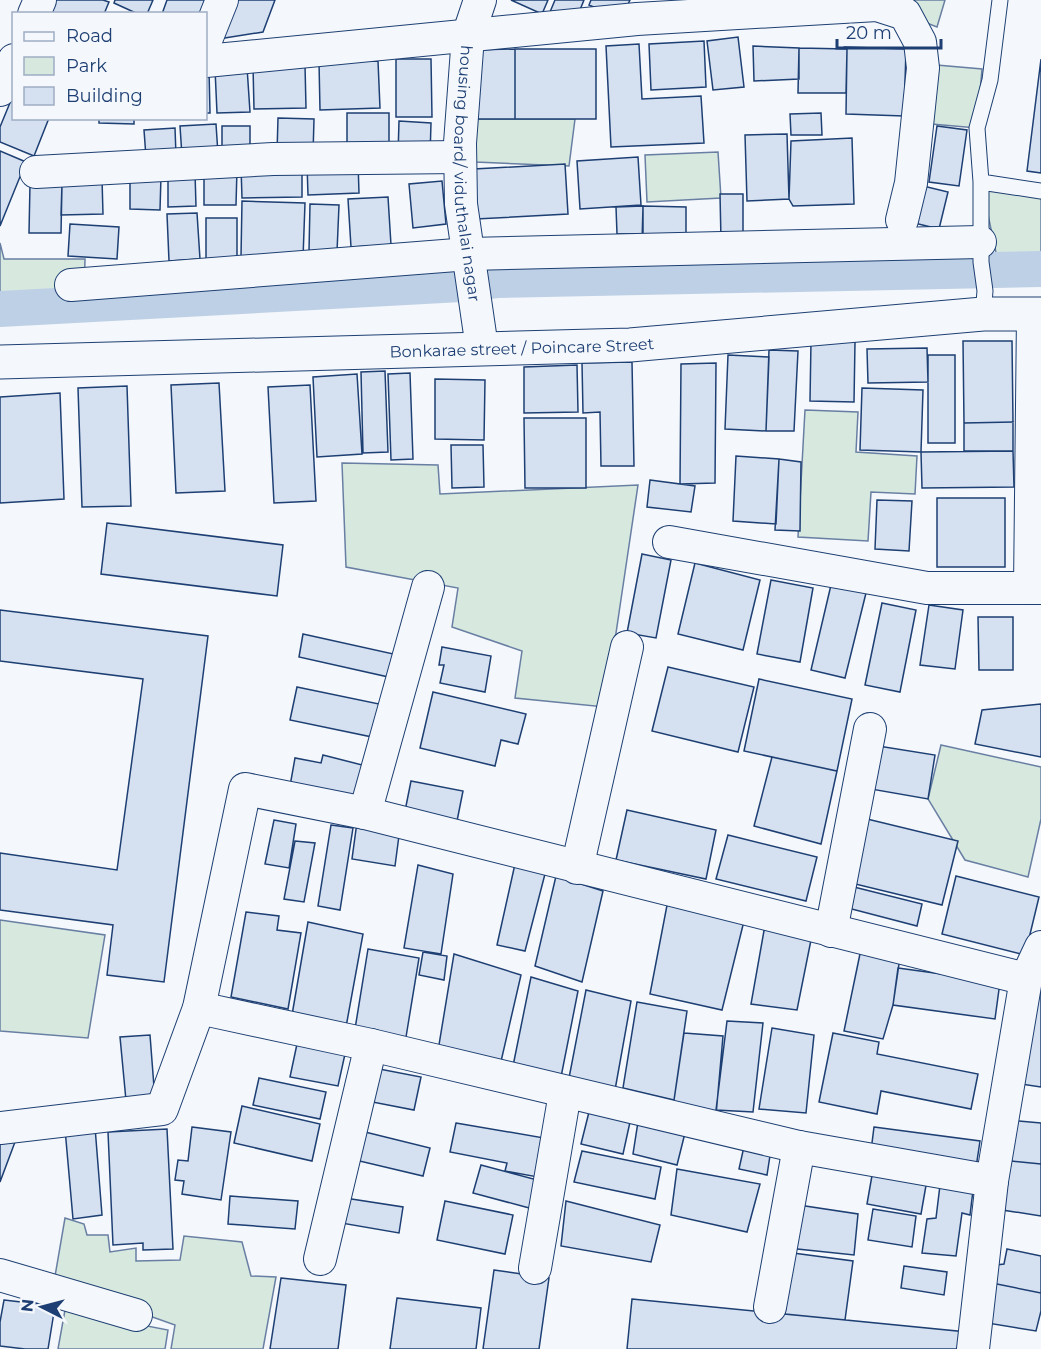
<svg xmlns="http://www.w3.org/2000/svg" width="1041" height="1349" viewBox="0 0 1041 1349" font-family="Montserrat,sans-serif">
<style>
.green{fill:#d7e8df;stroke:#687fa3;stroke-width:1.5}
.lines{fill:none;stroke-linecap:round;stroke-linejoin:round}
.canal{stroke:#bed0e5;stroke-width:36}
.building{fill:#d5e0f0;stroke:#1d3f73;stroke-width:1.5}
.service-casing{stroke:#1d3f73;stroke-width:17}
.minor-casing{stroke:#1d3f73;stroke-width:34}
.tertiary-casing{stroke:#1d3f73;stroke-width:35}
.service{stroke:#f4f7fb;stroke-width:15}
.minor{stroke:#f4f7fb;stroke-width:32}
.tertiary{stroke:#f4f7fb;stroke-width:33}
.labels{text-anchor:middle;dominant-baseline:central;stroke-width:4.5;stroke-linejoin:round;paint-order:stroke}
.street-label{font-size:16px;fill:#1d3f73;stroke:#f4f7fb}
</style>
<rect width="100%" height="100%" fill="#f4f7fb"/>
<path class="green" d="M724 0H945L937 27 896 11Z
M925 64 982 69 977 128 920 123Z
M472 119H575L569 166 475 162Z
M718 152 721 198 647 202 645 155Z
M981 182 1041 191V260L998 262Z
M0 243 4 259H85L84 299 0 304Z
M805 410 858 412 856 452 917 456 915 494 871 492 868 541 798 537Z
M342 463 438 465 440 494 638 485 605 707 515 698 522 651 452 627 458 588 346 567Z
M941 745 1041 767V819L1028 877 965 860 928 799Z
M0 920 105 935 88 1038 0 1031Z
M65 1218 84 1224 87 1235H108L110 1252 136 1248V1261L180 1260 184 1236 242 1242 251 1276 276 1277 263 1349H171L175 1325 54 1282Z
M65 1310 168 1330 165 1349H58Z"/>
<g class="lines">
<path class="canal" d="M0 309 461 284 497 280 1041 269"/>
</g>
<path class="building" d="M52 0H103L109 2 104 14H47Z
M115 0H153L147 14H138L114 3Z
M167 0H212L206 14H162Z
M227 0H275L263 32 212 40Z
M511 0H548L542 14Z
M555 0H584L575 22 550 12Z
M591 0H630L621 19 589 5Z
M738 37 744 87 713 90 707 41Z
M704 41 706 87 651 90 649 44Z
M639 44 642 99 701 96 704 143 611 147 606 46Z
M753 46 799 48V79L754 81Z
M845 47 906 49 904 116 846 114 847 49Z
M799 48 847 49 846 93H798Z
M515 49V119H472L473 50Z
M515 49H596V119H515Z
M396 59H431L432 117H396Z
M1041 59V173L1027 171Z
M378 61 380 108 320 110 319 62Z
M305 65 306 108 254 109 253 66Z
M247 67 250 112 217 113 215 69Z
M206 69H209L210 113H206Z
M14 93V118H49L34 156 0 142V127Z
M347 113H389V148H347Z
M821 113 822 135H791L790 114Z
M99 118H134V124L99 123Z
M278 118 314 119 313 154 277 153Z
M399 121 431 123 430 156 398 155Z
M216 124 218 154 182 156 180 126Z
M222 126H250V153H222Z
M937 126 967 130 959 186 929 182Z
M175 128 176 155 146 157 144 130Z
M787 134 789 199 747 201 745 135Z
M852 138 854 204 793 206 789 199 791 141Z
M0 151 26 162 0 226Z
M638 157 641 205 580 209 577 161Z
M358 162 359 193 308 195 307 164Z
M565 164 568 214 476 219 474 169Z
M302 166V197L242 198 241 167Z
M204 169H237L236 205H204Z
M168 173H195L196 206 168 207Z
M130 176H161L160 210 130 209Z
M102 179 103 214 61 215 62 184Z
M442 181 446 224 413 228 409 184Z
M911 183 948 192 939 229 902 220Z
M30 184H62L61 233H29Z
M720 194H743V240H721Z
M388 197 391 245 351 247 348 199Z
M242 201 305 203 303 258 241 257Z
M310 204 339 205 337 252 309 251Z
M643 206 686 207V243H642Z
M643 206V234H617L616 207Z
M197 213 200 259 169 261 167 214Z
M206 218H237V259H206Z
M70 224 119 227 117 259 68 256Z
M811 341 855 342 854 402 810 401Z
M963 341H1012L1013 422 964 423Z
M927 348 928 382 868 383 867 349Z
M769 350 798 351 794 431H766Z
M728 355 769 357 766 431 725 429Z
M928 355H955V443H928Z
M632 362 634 466H601L600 412 583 413 582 363Z
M716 363 715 483 680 484 681 364Z
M577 365 578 412 524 413V367Z
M385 371 388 452 363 453 361 372Z
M410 373 413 459 391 460 388 374Z
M357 374 362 454 317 457 313 377Z
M435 379 485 380 484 440 435 439Z
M219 383 225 491 176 493 171 385Z
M310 385 316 501 274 503 268 387Z
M127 386 131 506 82 507 78 388Z
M862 388 923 390 921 452 860 450Z
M60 393 64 499 0 503V397Z
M524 418H586V488H525Z
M1013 422V451H964V423Z
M451 445H483L484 487 452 488Z
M1013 451 1014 487 922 488 921 452Z
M736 456 779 459 776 524 733 521Z
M779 459 801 462 800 531 775 530Z
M650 480 695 486 691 512 647 507Z
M937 498H1005V567H937Z
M877 500 912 501 909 551 875 549Z
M107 523 283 545 277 596 101 574Z
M642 554 671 560 656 638 627 633Z
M695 563 760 580 743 650 678 634Z
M771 580 813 588 800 662 757 654Z
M831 585 866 593 845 678 811 670Z
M882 603 916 610 900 692 865 685Z
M929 605 963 610 955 669 920 665Z
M0 610 208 636 164 982 107 975 113 925 0 910V853L117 870 143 679 0 661Z
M978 617H1013V670H979Z
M303 634 398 655 393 678 299 657Z
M442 647 491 656 485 692 440 683 444 665H439Z
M668 667 754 687 738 752 652 731Z
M759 679 852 699 837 771 744 751Z
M297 687 384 705 377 738 290 720Z
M433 692 526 714 518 744 501 740 495 766 420 748Z
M1041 704V757L975 744 982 710Z
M872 745 935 755 928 799 865 788Z
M323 755 370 767 364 800 290 786 295 758 321 763Z
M772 757 837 771 821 844 754 826Z
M411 781 463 791 457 821 405 811Z
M627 810 716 830 706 879 616 860Z
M863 818 958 841 942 905 847 882Z
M274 820 296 824 289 868 265 864Z
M357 822 400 828 395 866 352 859Z
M331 825 353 828 340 910 318 906Z
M728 835 817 857 806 901 716 879Z
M295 841 315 843 304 902 284 899Z
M515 864 545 874 525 951 497 945Z
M418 865 453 874 441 954 404 948Z
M556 876 603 891 582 982 535 966Z
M956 876 1039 897 1025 955 942 934Z
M850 886 922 904 917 926 844 907Z
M668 900 744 921 722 1010 650 994Z
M246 912 279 916 277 930 301 933 288 1009 231 997Z
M308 922 363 934 346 1027 292 1015Z
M765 925 812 935 797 1010 751 1004Z
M368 949 419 958 406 1037 355 1029Z
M861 949 900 957 893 1005 883 1039 844 1031Z
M423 952 447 956 444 980 419 975Z
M454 954 521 975 499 1070 437 1057Z
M898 968 1000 982 995 1019 893 1005Z
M531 977 578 991 561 1077 513 1066Z
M586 990 631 1001 615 1090 569 1078Z
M1029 990 1041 992V1087L1015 1083Z
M637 1002 687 1011 674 1100 623 1088Z
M727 1021 763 1023 753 1112 716 1110Z
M772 1028 814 1035 806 1113 759 1109Z
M684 1033 723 1036 716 1115 673 1107Z
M833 1033 879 1042 877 1054 978 1074 971 1109 881 1091 877 1114 819 1102Z
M150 1035 155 1100 127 1111 120 1037Z
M297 1044 345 1054 338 1086 290 1077Z
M369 1067 421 1077 414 1110 362 1100Z
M259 1078 326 1092 320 1119 253 1105Z
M242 1106 320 1124 312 1161 234 1143Z
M589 1112 630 1122 623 1154 581 1144Z
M1006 1120 1041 1123V1164L1002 1160Z
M638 1122 685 1133 677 1165 633 1154Z
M456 1123 550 1139 543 1178 505 1171 507 1163 450 1152Z
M95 1127 102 1215 73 1219 65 1129Z
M192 1127 231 1132 221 1200 182 1194 184 1181 175 1180 178 1160 188 1161Z
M874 1127 980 1141 975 1174 871 1151Z
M167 1129 173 1249 143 1250V1243L113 1245 108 1132Z
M357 1130 430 1148 423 1176 351 1159Z
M15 1142 0 1182V1144Z
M745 1142 771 1149 767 1175 739 1169Z
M582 1151 661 1167 655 1199 574 1182Z
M1002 1160 1041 1164V1216L996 1209Z
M874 1164 928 1174 921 1214 867 1204Z
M481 1165 541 1181 533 1209 473 1193Z
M677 1169 760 1184 747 1232 671 1215Z
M941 1177 974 1182 970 1215 962 1213 956 1256 922 1253 927 1219 936 1218Z
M230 1196 298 1201 295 1229 228 1224Z
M345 1198 403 1207 399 1233 341 1223Z
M445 1201 513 1215 505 1254 437 1240Z
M566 1201 660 1225 651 1262 561 1246Z
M792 1204 858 1214 854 1255 788 1248Z
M873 1209 916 1216 912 1247 868 1240Z
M1007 1249 1041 1256V1293L987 1282 996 1265 1004 1264Z
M793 1253 853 1261 845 1320 785 1314Z
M904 1266 947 1272 944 1295 901 1288Z
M494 1270 549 1278 539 1349H483Z
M281 1278 346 1285 338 1349H270Z
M987 1282 1041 1293V1311L1036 1331 981 1322Z
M397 1298 481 1308 476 1349H390Z
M632 1299 967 1332 966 1349H627Z
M4 1300 55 1306 48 1349H25L0 1346V1322Z"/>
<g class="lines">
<defs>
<path id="service" d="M981 182 1041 191
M983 314 985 291 981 262V182L977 128 990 80 1000 0"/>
<g id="minor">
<path id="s1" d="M480 0 468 36 460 143 461 204 482 348"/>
<path d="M34 14 40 0"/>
<path d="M206 40 222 0"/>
<path d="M206 61 637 19 877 5 905 14 920 42 923 68 911 183 902 220"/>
<path d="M0 90 14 60"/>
<path d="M36 172 273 159 460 157"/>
<path d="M71 285 469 254 980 242"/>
<path d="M669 542 927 588H1041"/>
<path d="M1030 588 1033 314"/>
<path d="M365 813 428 587"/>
<path d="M577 868 627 647"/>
<path d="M831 931 870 729"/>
<path d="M199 1008 371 1045 799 1147 992 1181"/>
<path d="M0 1128 162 1109 199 1008 245 789 365 813 1026 979"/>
<path d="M320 1259 371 1045"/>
<path d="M535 1268 565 1093"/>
<path d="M0 1275 136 1315"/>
<path d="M770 1307 799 1147"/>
<path d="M973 1349 992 1181 1026 979 1041 947"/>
</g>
<g id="tertiary">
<path id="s2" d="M0 362 630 345 983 314H1041"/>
</g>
</defs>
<use href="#service" class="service-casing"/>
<use href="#minor" class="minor-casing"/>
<use href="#tertiary" class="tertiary-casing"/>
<use href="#service" class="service"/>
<use href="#minor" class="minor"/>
<use href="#tertiary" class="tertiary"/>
</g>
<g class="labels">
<g class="street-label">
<text stroke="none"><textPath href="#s1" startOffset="176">housing board/ viduthalai nagar</textPath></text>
<text stroke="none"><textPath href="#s2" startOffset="522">Bonkarae street / Poincare Street</textPath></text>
</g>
</g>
<rect x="12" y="12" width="195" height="108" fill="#f4f7fb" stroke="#9eadc5" stroke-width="1.5"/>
<rect x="24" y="32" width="30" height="9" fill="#f4f7fb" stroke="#9eadc5" stroke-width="1.5"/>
<text x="66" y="42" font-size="18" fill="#1d3f73">Road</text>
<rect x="24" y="57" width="30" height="18" fill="#d7e8df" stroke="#9eadc5" stroke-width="1.5"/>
<text x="66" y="72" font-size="18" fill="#1d3f73">Park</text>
<rect x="24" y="87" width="30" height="18" fill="#d5e0f0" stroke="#9eadc5" stroke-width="1.5"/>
<text x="66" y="102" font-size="18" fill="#1d3f73">Building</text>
<g transform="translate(42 1307) rotate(276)" stroke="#f4f7fb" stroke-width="4.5" paint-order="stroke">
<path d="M0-4.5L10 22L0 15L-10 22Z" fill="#1d3f73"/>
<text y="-9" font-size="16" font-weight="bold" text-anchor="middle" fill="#1d3f73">N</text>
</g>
<path d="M837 39v9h104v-9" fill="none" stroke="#1d3f73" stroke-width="3"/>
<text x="846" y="39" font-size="18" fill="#1d3f73" stroke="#f4f7fb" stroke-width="4.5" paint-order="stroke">20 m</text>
</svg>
